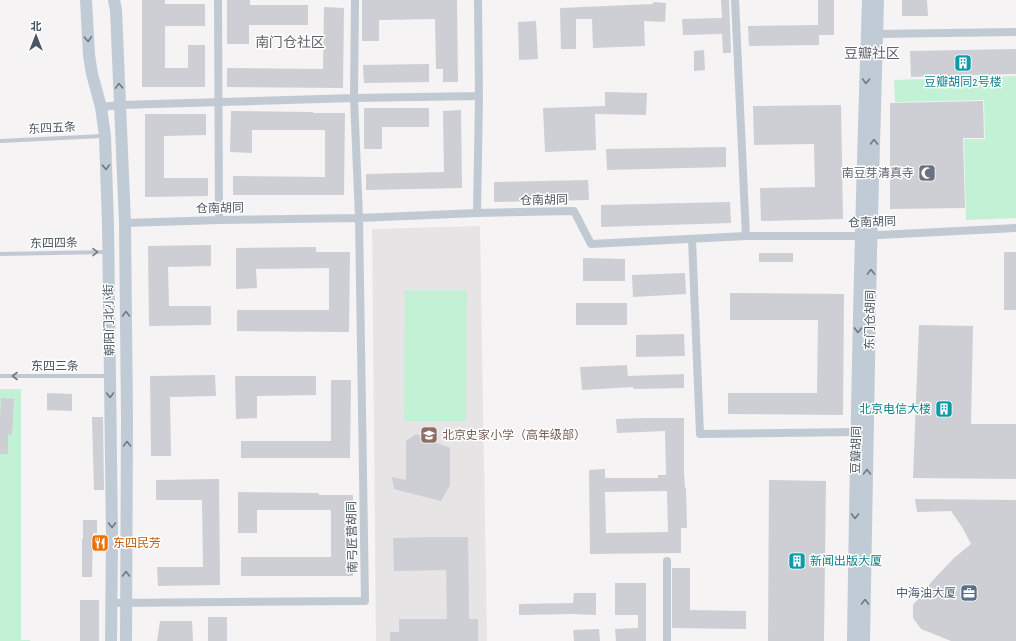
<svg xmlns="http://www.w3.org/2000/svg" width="1016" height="641" viewBox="0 0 1016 641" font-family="'Alegreya Sans','Noto Sans SC',sans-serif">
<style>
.education{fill:#e6e4e5}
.green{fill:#c3f1d5}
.building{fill:#cdcfd5;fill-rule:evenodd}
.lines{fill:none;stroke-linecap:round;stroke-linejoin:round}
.lane{stroke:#c1cad2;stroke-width:4}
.street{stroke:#c1cad2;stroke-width:8}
.secondary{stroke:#c1cbd6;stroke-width:12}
.oneway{stroke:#6e7984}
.oneway2{stroke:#6e7983}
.labels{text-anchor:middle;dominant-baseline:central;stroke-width:3;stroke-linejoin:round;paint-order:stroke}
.culture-label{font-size:12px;fill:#0d838f;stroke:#fff}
.street-label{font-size:12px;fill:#4a5661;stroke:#fff}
.worship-label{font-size:12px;fill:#5b616d;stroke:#fff;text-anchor:end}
.education-label{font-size:12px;fill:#785e54;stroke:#fff;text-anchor:start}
.food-label{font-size:12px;fill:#c56008;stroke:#fff;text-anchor:start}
.service-label{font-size:12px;fill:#4e5e75;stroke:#fff;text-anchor:end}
.quarter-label{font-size:14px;fill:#5f6368;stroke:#fff}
</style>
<rect width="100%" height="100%" fill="#f5f3f3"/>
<path class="education" d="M480 226 487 641H376L372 229Z"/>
<path class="green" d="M1016 76V218L966 220 964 139H985L984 100 895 102 894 80Z
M405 290H467L466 421H404Z
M0 389H21V640H30V641H0Z"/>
<path class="building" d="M142 0H165V4H205V26H165V68H188V45H205V87H142Z
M227 0H250V5H308V25H249V44H227Z
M362 0H457L458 82H443V69H436L435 19 379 20V41H362Z
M721 0H729L731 53H723L722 34 683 35 682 19 722 18Z
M818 0H834V35H819V45L749 46 748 26 818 25Z
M902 0H927L928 16H902Z
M653 2 666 3 665 22 644 21 645 46 593 48 592 19H576V49H561L560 8 653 4Z
M324 7 344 8 343 88 227 87V68L323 69Z
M536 21 538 59 519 60 518 22Z
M1016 49V74L911 77 910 51Z
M704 50 705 70 694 71V51Z
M429 64V82L364 83 363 65Z
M605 92 647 93 646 115 595 114 596 150 545 152 543 108 605 106Z
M983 101 984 138H963L965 208 890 209V103Z
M841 105 843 219 761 221 760 188 815 187 814 144 754 145 753 106Z
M364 108H429V127H382V149H364Z
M461 110 462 188 366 190V174L444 172 443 111Z
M231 111 313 112V113H345L344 195H233V176L325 177V130H252V153L230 152Z
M145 114H206V135L164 136V178H208V196L145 197Z
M726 147V167L607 170 606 149Z
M588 180 589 200 494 202V182Z
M730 202 731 223 601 227V205Z
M211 245V266L168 267 169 306H211V325L149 326 148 246Z
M316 247V252H350L349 332 237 331V310H329V268L256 269 257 288 236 289V248Z
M1004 252H1016V310H1004Z
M759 253H793V262H759Z
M583 258 625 259V281H583Z
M685 273 686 294 633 297 632 275Z
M730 293 844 294 843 415 728 414V393H817L818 320H730Z
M576 303H627V325H576Z
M919 325 973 326 971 424H1016V479L913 478Z
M684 334 685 356 636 357V335Z
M627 365 628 376 684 374V388L633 389V387L582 390 580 367Z
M215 375 216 396 170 397 171 456H151L150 376Z
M235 376H316V395L257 396V418L236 419Z
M331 380H351L350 458H241V441H331Z
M47 393 72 394V411L47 410Z
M1 398 14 399 12 435 8 434V454H0V422Z
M92 417H103L104 490H94Z
M648 418H684V471L685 488H686L687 528H681V553L590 554 589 470 605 469V478H658V475H666L665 431 617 433 616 419ZM667 491 668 532 606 533 605 492Z
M416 434 450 448V485L441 501 394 489 392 477 406 480V441Z
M219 479 220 585 158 586 157 567H203L202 500H156V480Z
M769 480 826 481 824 641H768Z
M238 492 319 493V495H353V576H241V557H331V510H257V533H238Z
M915 499 1016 500V641H951L921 629 913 618V605L933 580 954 558 971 544 962 527 951 511 917 512Z
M83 520H97V533H93L92 577H82V539H83Z
M436 537H468L469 619H478V641H390V632H399V619H447L446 570 394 571 393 538Z
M672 568H690V610L746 611V629L672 628Z
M615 583H646V641H616L615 629 638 628V615H615Z
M574 593H596V615L573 614 519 615V604L573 603Z
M80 600H99V641H80Z
M208 617H227V641H208Z
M160 621H192L193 641H157Z
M599 629 600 641H574L573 630Z"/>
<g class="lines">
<path class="lane" d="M0 141 103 136
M0 254 108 252
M0 376H108"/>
<path class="street" d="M218 0 219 220
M735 0 746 236
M877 34 1016 32
M101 107 120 105 354 98 479 96
M477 213 479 96 478 0
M125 223 219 220 359 218 477 213 574 211 591 244 746 236H860L1016 228
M692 239 700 434 856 432
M667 561V641
M111 603 365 601 359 218 354 98 355 0"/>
<path class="secondary" d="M86 0 89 55 92 74 101 107 105 136 108 224 112 535 111 641
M114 0 116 10 125 223 127 418 126 641
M853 641C856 438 860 236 867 33L868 0
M864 641 871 253 878 0"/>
</g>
<defs><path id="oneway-chevron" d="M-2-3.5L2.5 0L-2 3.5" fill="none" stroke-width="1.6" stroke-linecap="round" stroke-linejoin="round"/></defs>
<g class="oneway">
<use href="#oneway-chevron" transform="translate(88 39) rotate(87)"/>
<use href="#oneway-chevron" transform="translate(866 81) rotate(92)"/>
<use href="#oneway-chevron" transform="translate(119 86) rotate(-92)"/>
<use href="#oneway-chevron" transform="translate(874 142) rotate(-89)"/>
<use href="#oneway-chevron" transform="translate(106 167) rotate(88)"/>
<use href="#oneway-chevron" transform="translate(871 272) rotate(-89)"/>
<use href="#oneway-chevron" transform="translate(126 314) rotate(-91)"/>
<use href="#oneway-chevron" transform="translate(858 330) rotate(91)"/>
<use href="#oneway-chevron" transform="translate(110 395) rotate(89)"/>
<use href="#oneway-chevron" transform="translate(127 444) rotate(-90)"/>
<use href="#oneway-chevron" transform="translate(867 472) rotate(-89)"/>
<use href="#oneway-chevron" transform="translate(855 516) rotate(91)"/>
<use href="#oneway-chevron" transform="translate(112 525) rotate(89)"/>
<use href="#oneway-chevron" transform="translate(126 574) rotate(-90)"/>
<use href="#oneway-chevron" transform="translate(865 602) rotate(-89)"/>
</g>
<g class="oneway2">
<use href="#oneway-chevron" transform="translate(95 252) rotate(-1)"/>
<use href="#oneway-chevron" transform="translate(15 376) rotate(180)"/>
</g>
<defs>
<symbol id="building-square" viewBox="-11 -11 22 22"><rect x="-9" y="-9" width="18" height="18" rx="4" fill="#0f9aa8" stroke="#fff"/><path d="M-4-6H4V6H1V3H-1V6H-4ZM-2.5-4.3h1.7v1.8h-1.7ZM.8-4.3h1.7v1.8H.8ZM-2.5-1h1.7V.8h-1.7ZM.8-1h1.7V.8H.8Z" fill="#fff"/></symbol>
<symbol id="mosque-square" viewBox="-11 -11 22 22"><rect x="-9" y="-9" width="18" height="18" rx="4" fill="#6b7280" stroke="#fff"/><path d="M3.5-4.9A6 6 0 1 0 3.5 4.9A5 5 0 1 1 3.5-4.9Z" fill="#fff"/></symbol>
<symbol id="school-square" viewBox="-11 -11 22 22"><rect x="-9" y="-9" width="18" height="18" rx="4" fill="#8d6e63" stroke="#fff"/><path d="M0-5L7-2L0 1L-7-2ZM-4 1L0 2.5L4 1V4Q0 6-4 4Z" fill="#fff"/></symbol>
<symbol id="restaurant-square" viewBox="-11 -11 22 22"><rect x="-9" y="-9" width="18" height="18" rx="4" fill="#e8710a" stroke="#fff"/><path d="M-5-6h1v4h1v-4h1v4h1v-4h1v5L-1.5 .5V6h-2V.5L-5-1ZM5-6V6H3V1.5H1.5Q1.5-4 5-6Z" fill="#fff"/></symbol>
<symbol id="office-square" viewBox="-11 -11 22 22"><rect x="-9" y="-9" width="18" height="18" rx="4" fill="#5c6f8a" stroke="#fff"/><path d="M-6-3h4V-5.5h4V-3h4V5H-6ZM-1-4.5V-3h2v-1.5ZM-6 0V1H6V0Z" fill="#fff"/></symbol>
</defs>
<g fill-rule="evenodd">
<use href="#building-square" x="953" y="53" width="20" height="20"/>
<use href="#mosque-square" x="917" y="163" width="20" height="20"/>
<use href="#building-square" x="934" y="399" width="20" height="20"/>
<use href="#school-square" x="419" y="425" width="20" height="20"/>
<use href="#restaurant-square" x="90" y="533" width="20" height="20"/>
<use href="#building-square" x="787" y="551" width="20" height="20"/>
<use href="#office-square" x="959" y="583" width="20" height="20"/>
</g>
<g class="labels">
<g class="culture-label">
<text x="963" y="82">豆瓣胡同2号楼</text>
<text x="931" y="409" text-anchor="end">北京电信大楼</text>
<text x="810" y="561" text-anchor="start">新闻出版大厦</text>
</g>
<g class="street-label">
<text transform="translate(52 128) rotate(-3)">东四五条</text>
<text transform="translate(544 200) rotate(-1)">仓南胡同</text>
<text transform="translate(220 208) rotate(-1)">仓南胡同</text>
<text transform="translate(872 222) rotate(-2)">仓南胡同</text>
<text transform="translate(54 243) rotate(-1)">东四四条</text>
<text transform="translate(109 320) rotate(-91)">朝阳门北小街</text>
<text transform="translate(870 320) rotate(-89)">东门仓胡同</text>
<text x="55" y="366">东四三条</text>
<text transform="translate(856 450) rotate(-89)">豆瓣胡同</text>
<text transform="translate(352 537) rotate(-91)">南弓匠营胡同</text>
</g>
<g class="worship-label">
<text x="914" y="173">南豆芽清真寺</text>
</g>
<g class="education-label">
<text x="442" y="435">北京史家小学（高年级部）</text>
</g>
<g class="food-label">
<text x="113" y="543">东四民芳</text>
</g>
<g class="service-label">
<text x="956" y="593">中海油大厦</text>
</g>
<g class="quarter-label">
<text x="290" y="43">南门仓社区</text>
<text x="872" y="54">豆瓣社区</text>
</g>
</g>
<g transform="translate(36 36)" stroke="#ffffff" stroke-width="3" paint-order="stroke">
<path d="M0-3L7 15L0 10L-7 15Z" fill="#4a5661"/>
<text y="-6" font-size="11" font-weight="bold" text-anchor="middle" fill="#4a5661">北</text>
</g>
</svg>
